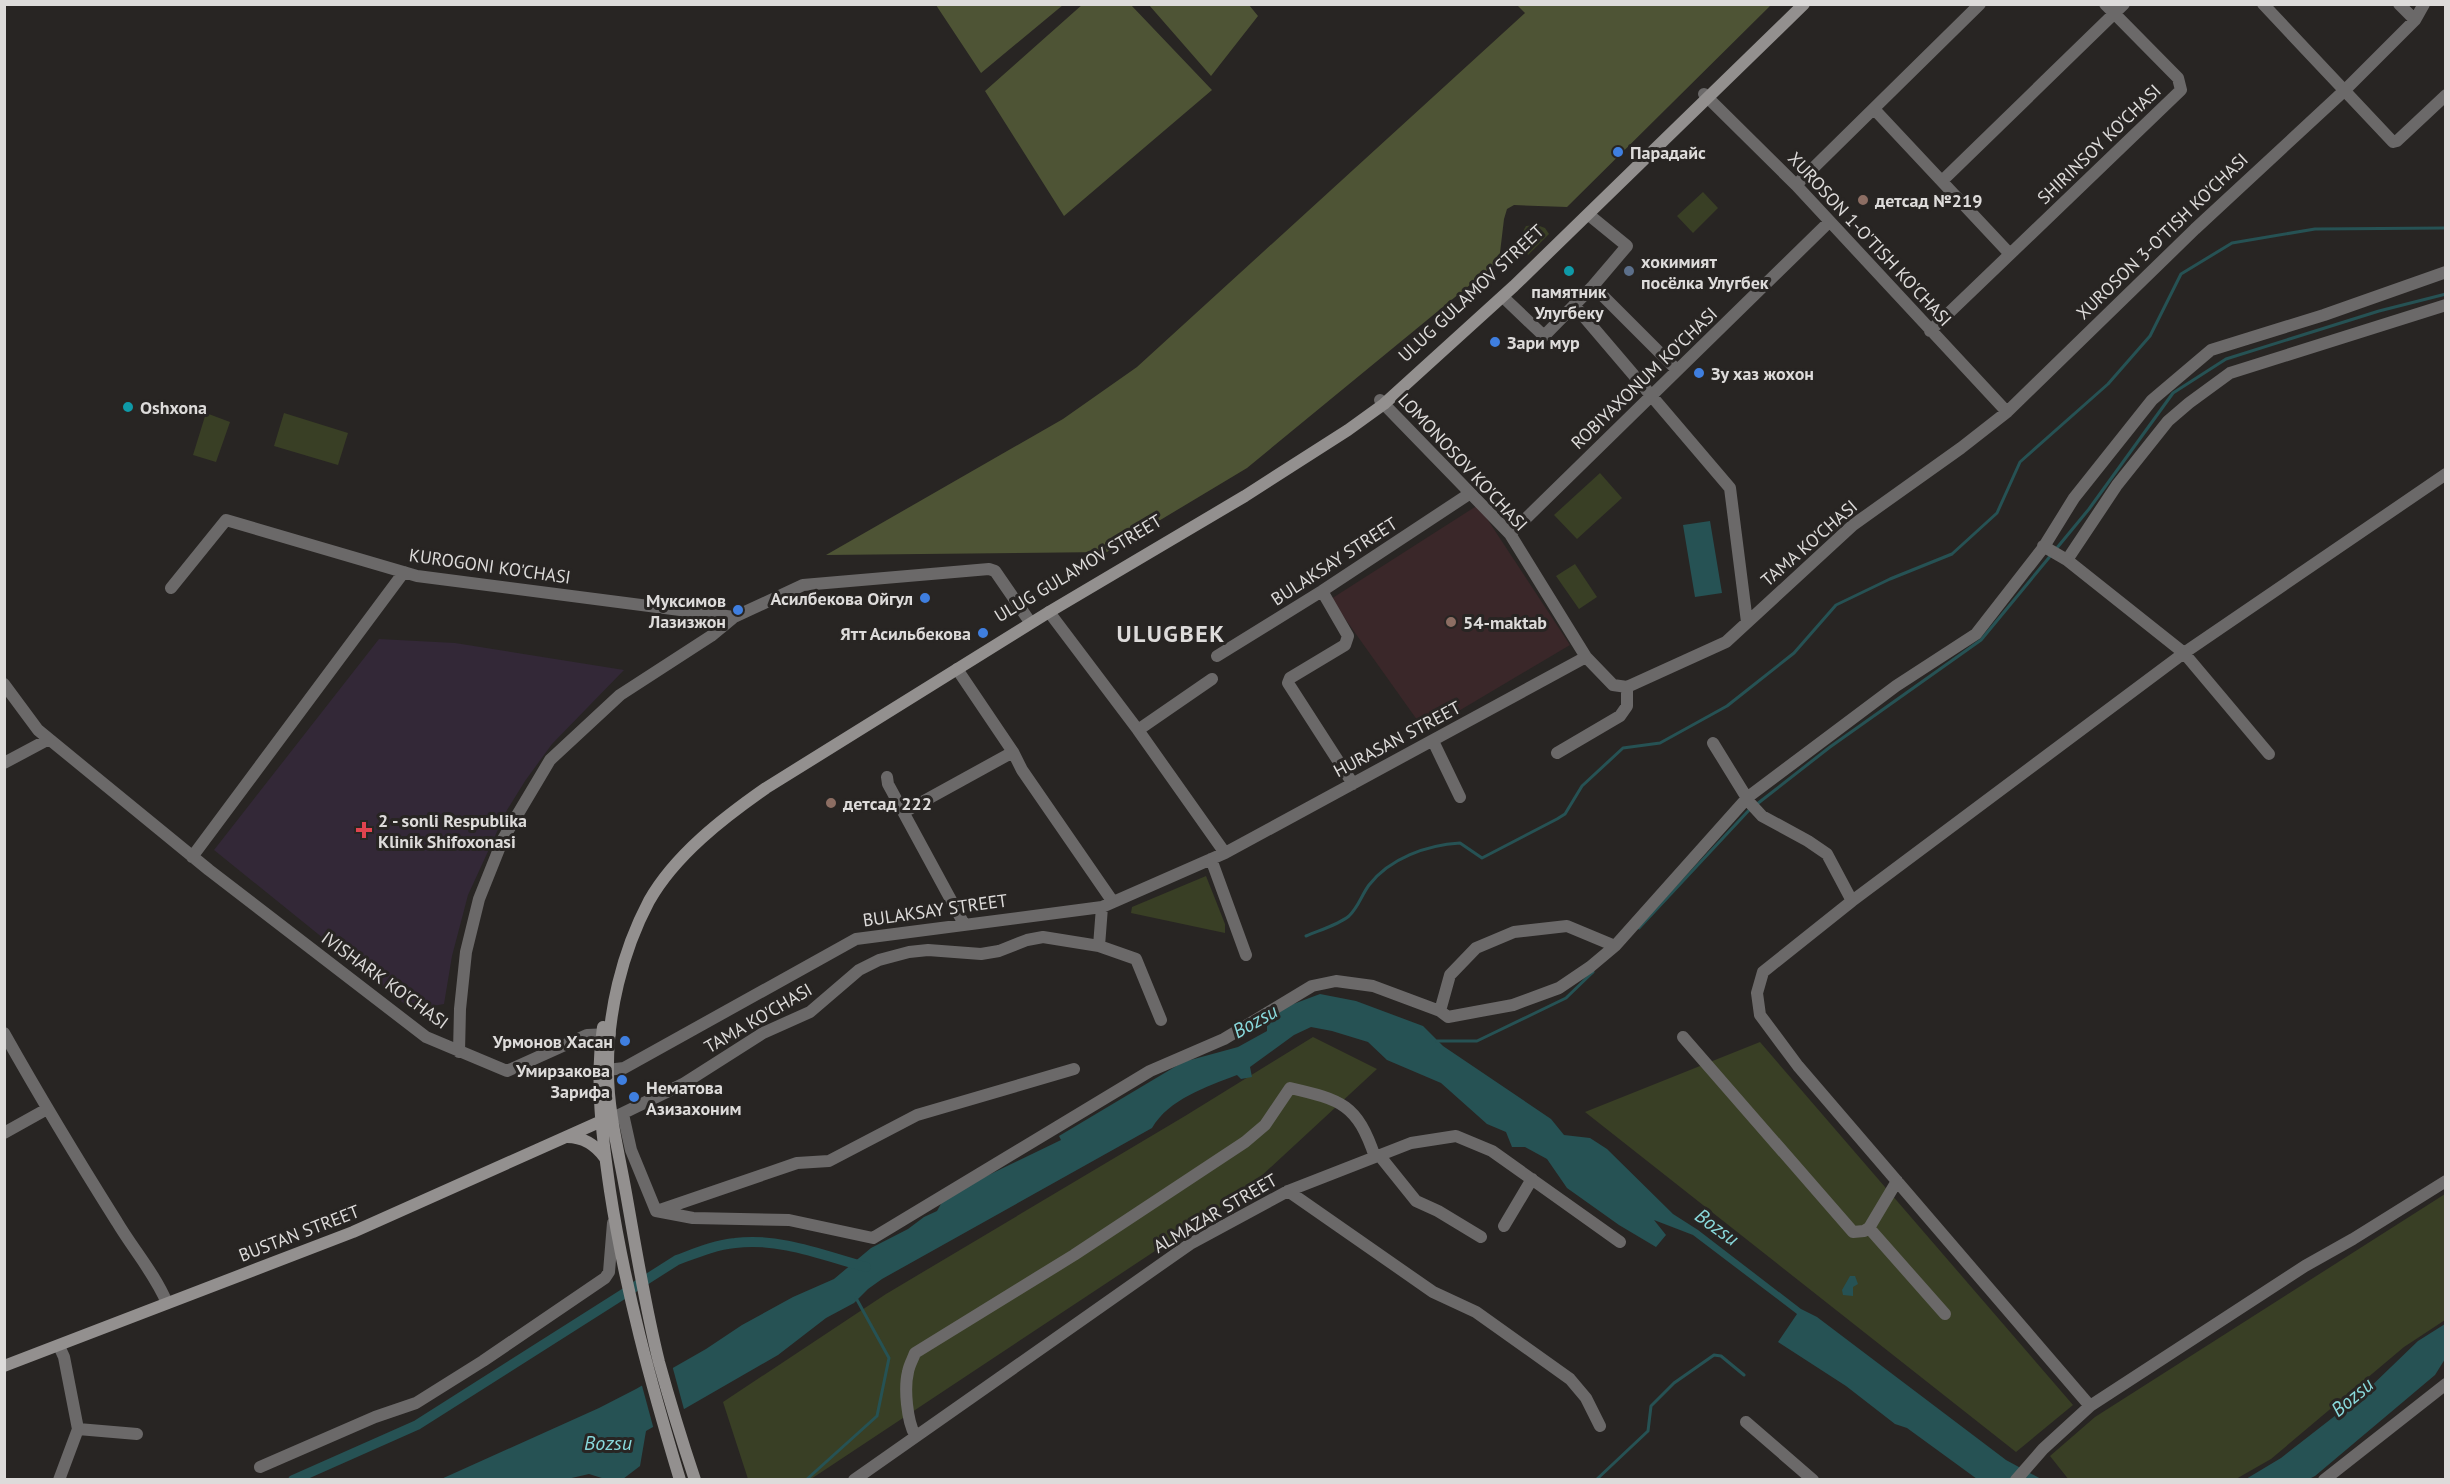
<svg xmlns="http://www.w3.org/2000/svg" width="2450" height="1484" viewBox="0 0 2450 1484" font-family="'PT Sans',sans-serif">
<style>
.education{fill:#3a2729}
.medical{fill:#332837}
.green{fill:#393f25}
.forest{fill:#4e5435}
.water{fill:#265254}
.pier{fill:#282523}
.lines{fill:none;stroke-linecap:round;stroke-linejoin:round}
.stream{stroke:#265254;stroke-width:3}
.canal{stroke:#265254;stroke-width:10}
.minor{stroke:#6b6969;stroke-width:12}
.secondary{stroke:#93908f;stroke-width:12}
.shop-dot{fill:#3f7fe0;stroke:#282523;stroke-width:2}
.education-dot{fill:#8d6e63;stroke:#282523;stroke-width:2}
.culture-dot{fill:#0f9aa8;stroke:#282523;stroke-width:2}
.service-dot{fill:#5c6f8a;stroke:#282523;stroke-width:2}
.health-dot{fill:#e0444e;stroke:#282523;stroke-width:2}
.labels{text-anchor:middle;dominant-baseline:central;stroke-width:6;stroke-linejoin:round;paint-order:stroke}
.street-label{font-size:18px;fill:#dddbda;stroke:#282523}
.poi-label{font-size:18px;font-weight:bold;fill:#dddbda;stroke:#282523;text-anchor:start}
.water-label{font-size:20px;font-style:italic;fill:#89d9dc;stroke:#282523}
.district-label{font-size:24px;font-weight:bold;letter-spacing:1.5px;fill:#dddbda;stroke:#282523}
</style>
<rect width="100%" height="100%" fill="#282523"/>
<path class="education" d="M1478 505 1570 645 1425 731 1331 599Z"/>
<path class="medical" d="M379 639 455 643 624 670 552 744 525 781 507 810 468 895 452 956 444 1004 412 1010 214 850Z"/>
<path class="green" d="M1703 192 1718 208 1693 233 1677 216Z
M1537 225 1545 228 1549 234 1528 255C1523 246 1520 235 1526 226Z
M206 413 230 422 216 462 193 455Z
M284 413 348 433 338 465 274 446Z
M1600 473 1622 498 1577 539 1554 515Z
M1575 564 1597 597 1579 609 1556 576Z
M1206 876 1225 924V933L1131 913 1132 907Z
M1313 1037 1377 1069 1244 1192 811 1479H748L723 1402 886 1294 1185 1116Z
M1760 1042 2073 1405 2016 1452 1585 1112Z
M2445 1194V1320L2404 1347 2271 1459 2236 1479 2069 1480 2050 1456 2095 1417Z"/>
<path class="forest" d="M1083 4 1131 5 1212 90 1064 216 985 91Z
M936 5H1063L981 73Z
M1149 5H1249L1258 16 1211 76Z
M1517 5H1771L1567 207 1514 205 1507 209 1504 219 1499 261 1247 468 1107 552 826 555 1063 419 1137 367 1525 13Z"/>
<path class="water" d="M1710 521 1722 593 1695 597 1683 525Z
M1320 994 1356 1001 1423 1026 1443 1046 1551 1119 1564 1135 1590 1138 1607 1149 1673 1214 1698 1230 1801 1309 1817 1317 2006 1460 2041 1479H1977L1907 1428 1895 1424 1846 1386 1778 1342 1797 1314 1693 1235 1654 1220 1666 1235 1656 1247 1619 1225 1567 1188 1547 1159 1525 1147H1512L1506 1132 1487 1124 1441 1083 1387 1060 1368 1042 1332 1031 1311 1027 1294 1035 1250 1067 1252 1077 1241 1079 1237 1075C1206 1087 1169 1099 1152 1128L882 1279 868 1289 854 1303 826 1318 778 1355 646 1431 640 1466 623 1479H605L589 1474 563 1480H439L599 1408 636 1389 706 1349 742 1325 793 1297 834 1279 871 1248 908 1229 924 1217 937 1211 942 1202 970 1184 1061 1140 1059 1136 1183 1062 1238 1047 1267 1031V1020L1288 1006Z
M1850 1276H1855L1858 1284 1853 1287V1296L1843 1295 1842 1290Z
M2445 1324V1359L2435 1375 2315 1476 2309 1479H2246L2281 1458 2363 1394 2418 1341Z"/>
<path class="pier" d="M672 1365 685 1413 654 1430 641 1382Z"/>
<g class="lines">
<path class="stream" d="M2056 549 2089 509 2173 393 2226 359 2379 311 2446 294
M1757 804 1830 747 1981 640 2052 554
M1639 928 1751 808
M1306 936C1320 930 1338 925 1349 916 1359 906 1361 896 1369 885 1390 858 1427 845 1460 843L1482 858 1557 819 1565 814 1582 786 1623 748 1660 743 1727 706 1794 653 1836 605 1890 579 1952 554 1997 513 2020 462 2108 384 2150 336 2181 274 2232 243 2315 229 2446 228
M1437 1041H1477L1566 998 1593 972
M806 1480 877 1416 889 1358 856 1298
M1596 1480 1648 1431 1651 1406 1674 1383 1714 1355 1721 1356 1744 1375"/>
<path class="canal" d="M293 1480 417 1425 677 1260C696 1253 715 1245 735 1243 778 1237 825 1256 866 1267"/>
<path class="minor" d="M2263 4 2393 142 2397 141 2446 95
M2399 4 2415 20
M1704 94 1796 185 2007 412
M1874 109 2010 254
M1942 181 2124 4
M1796 185 1980 4
M1593 286 1677 370
M1503 297 1544 336 1593 286 1627 246 1589 215
M1574 305 1730 488 1747 622
M1930 331 2181 90 2178 78 2105 4
M1380 400 1510 534 1586 657 1613 685 1627 687
M1510 534 1829 222
M2043 548V546L2067 560 2184 653 2269 754
M2067 560 2117 485 2168 421 2189 403 2230 373 2446 305
M171 588 226 520 417 576 734 617
M1322 591 1348 636 1345 645 1290 678 1288 683 1353 784
M1049 612 1138 730 1225 853
M1217 656 1322 591 1469 494
M957 669 1013 752 1022 770 1113 902
M4 684 38 730 209 870 426 1037 507 1071 587 1035 610 1034
M1627 687 1726 642 1853 525 1961 448 2007 412 2195 229 2345 90 2415 20 2424 4
M1138 730 1212 679
M1433 741 1460 797
M1713 743 1750 803 1762 816 1808 841 1827 854 1852 901
M1557 753 1620 716 1627 706V687
M4 763 49 739
M887 777 888 784 964 924
M904 812 1013 752
M192 857 404 572
M1211 859 1246 955
M1099 946 1102 907
M1440 1011 1450 975 1476 948 1514 932 1567 926 1615 946
M4 1033C40 1097 78 1160 117 1222 133 1249 155 1274 167 1303
M1683 1037 1853 1232 1864 1231 1869 1228 1897 1181
M459 1052 460 1009 466 952 479 899 503 839 550 760 620 695 711 636 734 617 803 585 989 569 995 571 1028 619
M599 1071 624 1068 856 939 1102 907 1225 853 1586 657
M623 1114 631 1150 656 1211
M613 1118 683 1084 763 1033 810 1012 859 970 879 960 909 952 928 950 981 954 999 951 1027 940 1043 937 1099 946 1136 959 1161 1020
M4 1133 47 1109
M1379 1155 1416 1201 1438 1211 1481 1237
M1288 1191 1433 1292 1476 1312 1570 1379 1586 1398 1600 1426
M656 1211 693 1218 789 1220 873 1238 1150 1071 1224 1039 1312 986 1336 981 1373 986 1440 1011 1448 1017 1513 1005 1559 988 1590 967 1615 946 1748 797 1896 686 1976 634 2043 548 2074 498 2152 400 2211 350 2324 315 2446 272
M657 1211 797 1163 829 1161 917 1115 1074 1069
M1504 1226 1532 1179
M1869 1228 1945 1314
M2090 1406 1798 1066 1760 1015 1757 993 1763 972 1852 901 2184 653 2446 474
M1746 1422 1813 1480
M78 1429 137 1434
M915 1435C907 1421 904 1388 908 1372 909 1365 913 1359 915 1353L1074 1255 1245 1142 1265 1125 1290 1088C1342 1100 1357 1104 1375 1157
M260 1467 375 1417 416 1403 483 1361 605 1278 609 1272 613 1223
M59 1480 78 1429 64 1357 59 1346
M854 1480 1190 1244 1288 1191 1411 1143 1456 1136 1492 1151 1620 1242
M2016 1480 2043 1449 2090 1406 2305 1266 2353 1239 2446 1181
M2324 1480 2446 1384"/>
<path class="secondary" d="M603 1027C595 1082 602 1136 610 1191 625 1289 651 1384 680 1480
M567 1137C583 1137 595 1144 605 1158
M4 1366 353 1232 606 1119
M695 1480C682 1441 670 1402 659 1362 645 1306 636 1249 626 1193 619 1153 608 1112 608 1072 607 1014 622 952 649 901 675 855 723 818 766 788L1049 612 1245 496 1348 430 1384 404 1514 286 1804 4"/>
</g>
<g class="shop-dot">
<circle cx="1618" cy="152" r="6"/>
<circle cx="1495" cy="342" r="6"/>
<circle cx="1699" cy="373" r="6"/>
<circle cx="925" cy="598" r="6"/>
<circle cx="738" cy="610" r="6"/>
<circle cx="983" cy="633" r="6"/>
<circle cx="625" cy="1041" r="6"/>
<circle cx="622" cy="1080" r="6"/>
<circle cx="634" cy="1097" r="6"/>
</g>
<g class="education-dot">
<circle cx="1863" cy="200" r="6"/>
<circle cx="1451" cy="622" r="6"/>
<circle cx="831" cy="803" r="6"/>
</g>
<g class="culture-dot">
<circle cx="1569" cy="271" r="6"/>
<circle cx="128" cy="407" r="6"/>
</g>
<circle class="service-dot" cx="1629" cy="271" r="6"/>
<path class="health-dot" d="M361 821h6v6h6v6h-6v6h-6v-6h-6v-6h6z"/>
<g class="labels">
<g class="street-label">
<text transform="translate(2099 144) rotate(-44)">SHIRINSOY KO'CHASI</text>
<text transform="translate(2162 236) rotate(-44)">XUROSON 3-O'TISH KO'CHASI</text>
<text transform="translate(1870 239) rotate(47)">ХUROSON 1-O'TISH KO'CHASI</text>
<text transform="translate(1471 293) rotate(-43)">ULUG GULAMOV STREET</text>
<text transform="translate(1644 378) rotate(-44)">ROBIYAXONUM KO'CHASI</text>
<text transform="translate(1463 462) rotate(47)">LOMONOSOV KO'CHASI</text>
<text transform="translate(1809 543) rotate(-41)">TAMA KO'CHASI</text>
<text transform="translate(1334 561) rotate(-33)">BULAKSAY STREET</text>
<text transform="translate(490 566) rotate(8)">KUROGONI KO'CHASI</text>
<text transform="translate(1078 568) rotate(-31)">ULUG GULAMOV STREET</text>
<text transform="translate(1397 739) rotate(-28)">HURASAN STREET</text>
<text transform="translate(935 910) rotate(-8)">BULAKSAY STREET</text>
<text transform="translate(385 980) rotate(36)">IVISHARK KO'CHASI</text>
<text transform="translate(758 1018) rotate(-30)">TAMA KO'CHASI</text>
<text transform="translate(1215 1213) rotate(-30)">ALMAZAR STREET</text>
<text transform="translate(299 1233) rotate(-21)">BUSTAN STREET</text>
</g>
<g class="poi-label">
<text x="1630" y="152">Парадайс</text>
<text x="1875" y="200">детсад №219</text>
<text x="1641" y="261">хокимият<tspan x="1641" dy="21">посёлка Улугбек</tspan></text>
<text x="1569" y="291" text-anchor="middle">памятник<tspan x="1569" dy="21">Улугбеку</tspan></text>
<text x="1507" y="342">Зари мур</text>
<text x="1711" y="373">Зу хаз жохон</text>
<text x="140" y="407">Oshxona</text>
<text x="913" y="598" text-anchor="end">Асилбекова Ойгул</text>
<text x="726" y="600" text-anchor="end">Муксимов<tspan x="726" dy="21">Лазизжон</tspan></text>
<text x="1463" y="622">54-maktab</text>
<text x="971" y="633" text-anchor="end">Ятт Асильбекова</text>
<text x="843" y="803">детсад 222</text>
<text x="378" y="820">2 - sonli Respublika<tspan x="378" dy="21">Klinik Shifoxonasi</tspan></text>
<text x="613" y="1041" text-anchor="end">Урмонов Хасан</text>
<text x="610" y="1070" text-anchor="end">Умирзакова<tspan x="610" dy="21">Зарифа</tspan></text>
<text x="646" y="1087">Нематова<tspan x="646" dy="21">Азизахоним</tspan></text>
</g>
<g class="water-label">
<text transform="translate(1255 1021) rotate(-29)">Bozsu</text>
<text transform="translate(1717 1227) rotate(36)">Bozsu</text>
<text transform="translate(2352 1397) rotate(-40)">Bozsu</text>
<text x="608" y="1443">Bozsu</text>
</g>
<g class="district-label">
<text x="1171" y="633">ULUGBEK</text>
</g>
</g>
<rect width="2450" height="1484" fill="none" stroke="#dddbda" stroke-width="12"/>
</svg>
